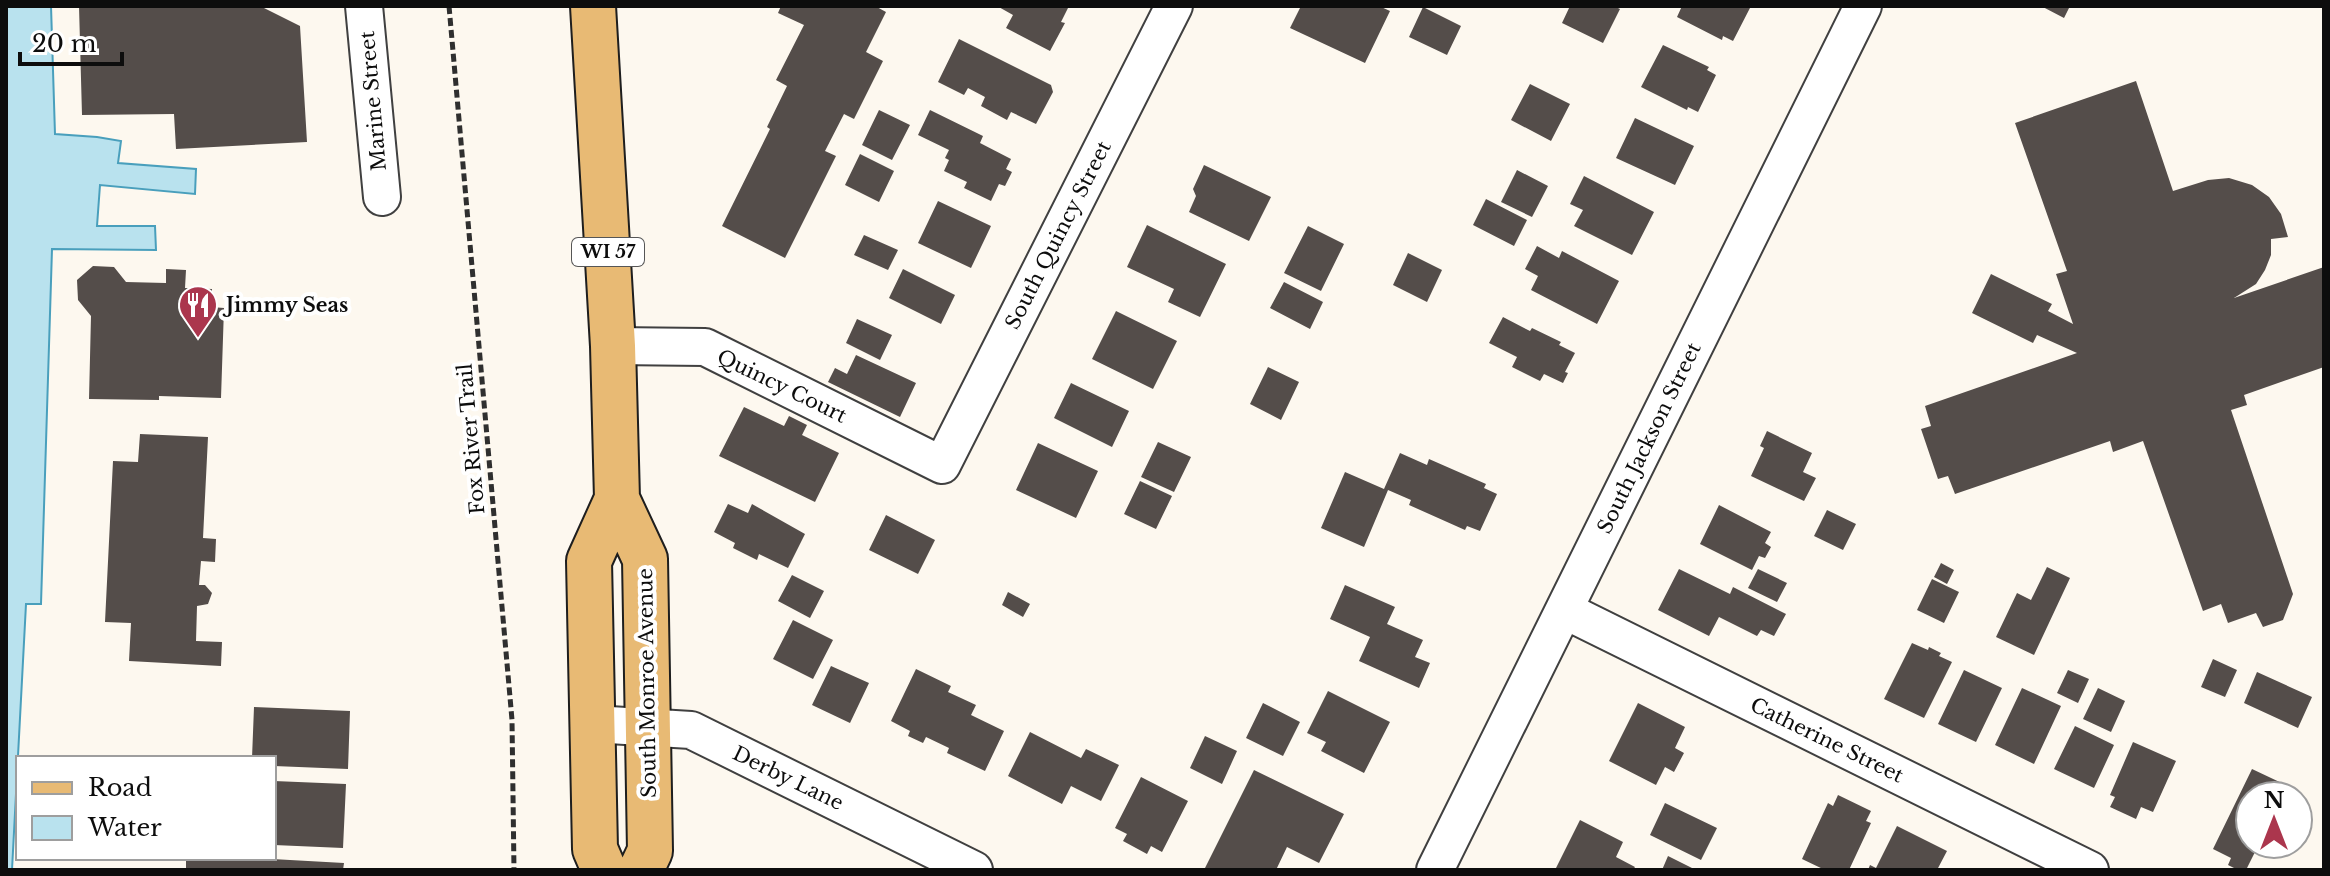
<svg xmlns="http://www.w3.org/2000/svg" width="2330" height="876" viewBox="0 0 2330 876" font-family="'Libre Baskerville',serif">
<style>
.water{fill:#b9e2ee;stroke:#499fbc;stroke-width:2}
.building{fill:#544d4a}
.lines{fill:none;stroke-linecap:round;stroke-linejoin:round}
.street-casing{stroke:#404040;stroke-width:40}
.primary-casing{stroke:#1e1e1e;stroke-width:48}
.path{stroke:#2f2f2f;stroke-width:5;stroke-dasharray:8 4;stroke-linecap:butt}
.street{stroke:#fff;stroke-width:36}
.primary{stroke:#e8ba74;stroke-width:44}
.labels{text-anchor:middle;dominant-baseline:central;stroke-width:8;stroke-linejoin:round;paint-order:stroke}
.shield{fill:#fff;stroke:#565656;stroke-width:2}
.shield-label{font-size:18px;font-weight:bold;fill:#0d0d0d}
.street-label{font-size:20px;fill:#0d0d0d;stroke:#fff}
.poi-label{font-size:20px;font-weight:bold;fill:#0d0d0d;stroke:#fff;text-anchor:start}
</style>
<rect width="100%" height="100%" fill="#fdf8ef"/>
<path class="water" d="M6 6H51L55 134 97 137 121 141 118 163 196 169 195 194 100 185 97 226H155L156 250 52 249 41 604H26L12 870H6Z"/>
<path class="building" d="M79 6H260L300 26 307 142 176 149 174 114 82 115Z
M781 6H875L886 12 866 52 883 61 854 119 844 114 825 151 836 156 785 258 722 226 770 129 767 127 787 86 776 80 804 25 778 13Z
M997 6H1069L1061 22 1065 23 1050 51 1006 28 1013 15Z
M1301 6H1379L1390 11 1365 63 1290 28Z
M1570 6H1614L1620 9 1603 43 1562 23Z
M1682 6H1751L1733 41 1723 36 1722 40 1677 17Z
M2041 6H2070L2064 18Z
M1423 7 1461 26 1447 55 1409 37Z
M959 39 1051 85 1053 92 1036 124 1011 112 1007 120 981 106 985 97 968 88 964 95 938 82Z
M1663 45 1709 67 1707 70 1716 75 1698 112 1688 107 1687 110 1641 87Z
M2136 81 2173 191 2208 180 2229 178 2252 185 2269 197 2281 214 2288 237 2271 239V255L2265 270 2256 284 2234 298 2324 267V367L2244 395 2247 405 2231 410 2293 594 2283 620 2263 627 2256 613 2228 623 2221 604 2203 611 2143 441 2113 452 2110 441 1955 494 1948 476 1938 479 1921 429 1931 426 1925 406 2077 353 2037 335 2033 343 1972 313 1991 274 2052 304 2048 311 2073 324 2056 274 2067 271 2015 123Z
M1530 84 1570 104 1551 141 1511 120Z
M879 110 910 125 892 160 862 145Z
M930 110 983 136 980 143 1011 159 1006 169 1012 172 1005 186 999 184 991 201 964 188 967 182 944 171 949 160 945 158 949 150 918 135Z
M1635 118 1694 146 1675 185 1616 158Z
M860 154 894 171 879 202 845 185Z
M1204 165 1271 197 1249 241 1189 212 1196 196 1193 189Z
M1517 170 1548 186 1532 217 1501 202Z
M1584 176 1654 212 1632 255 1574 226 1583 210 1570 204Z
M1486 199 1527 220 1514 246 1473 225Z
M938 201 991 226 971 268 918 243Z
M1147 225 1226 264 1200 317 1168 302 1174 289 1127 267Z
M1308 226 1344 244 1321 291 1284 273Z
M864 235 898 250 888 270 854 255Z
M1537 246 1559 258 1562 251 1619 281 1597 324 1531 290 1538 276 1525 269Z
M1408 253 1442 270 1427 302 1393 285Z
M93 266 114 267 126 282 166 283V269L186 270 185 288 212 289 211 307 224 308 221 398 159 396V400L89 399 91 316 78 300 77 280Z
M903 269 955 295 941 324 889 298Z
M1284 282 1323 302 1310 329 1270 308Z
M1116 311 1177 341 1153 389 1092 359Z
M1503 317 1530 331 1532 328 1561 342 1559 345 1575 353 1565 372 1568 373 1563 383 1544 374 1540 381 1512 367 1517 357 1489 343Z
M857 319 892 335 880 360 846 343Z
M856 355 916 383 900 417 828 382 835 368 847 374Z
M1268 367 1299 382 1281 420 1250 404Z
M1071 383 1129 411 1112 447 1054 418Z
M744 407 784 426 789 416 807 425 802 435 839 453 815 502 719 456Z
M1767 431 1812 453 1803 472 1816 478 1804 501 1751 476 1764 448 1760 446Z
M140 434 208 437 203 538 216 539 215 562 201 561 199 585H205L212 593 208 604 197 606 196 641 222 642 221 666 129 661 131 623 105 622 113 461 138 462Z
M1158 442 1191 457 1174 492 1141 477Z
M1038 443 1098 471 1076 518 1016 490Z
M1400 453 1427 465 1429 459 1486 484 1484 488 1497 494 1480 531 1467 526 1465 530 1409 505 1411 500 1388 490 1364 547 1321 528 1345 472 1384 489Z
M1140 481 1172 496 1156 529 1124 514Z
M728 504 748 513 752 504 805 534 788 568 759 554 757 560 733 548 735 543 714 532Z
M1719 505 1771 532 1765 543 1771 547 1765 558 1759 556 1752 570 1700 544Z
M1827 510 1856 524 1843 550 1814 536Z
M886 515 935 540 918 574 869 550Z
M1941 563 1954 570 1947 584 1934 577Z
M2047 567 2070 578 2034 655 1996 637 2017 593 2031 600Z
M1679 569 1730 594 1733 587 1786 614 1774 636 1761 630 1757 636 1719 617 1709 636 1658 610Z
M1758 569 1787 583 1777 602 1748 588Z
M792 575 824 591 810 618 778 601Z
M1932 579 1959 592 1944 623 1917 610Z
M1345 585 1395 607 1387 624 1423 640 1415 657 1430 663 1419 688 1359 661 1370 637 1330 619Z
M1008 592 1030 604 1023 617 1002 605Z
M793 620 833 640 813 679 773 659Z
M1912 643 1928 650 1929 647 1941 653 1939 656 1952 662 1924 718 1884 699Z
M2213 659 2237 670 2225 697 2201 687Z
M831 666 869 683 850 723 812 705Z
M916 669 951 686 948 692 976 705 971 715 1004 731 985 771 947 753 949 748 926 737 923 743 908 736 910 731 891 721Z
M1964 670 2002 688 1976 742 1938 724Z
M2068 670 2089 679 2078 703 2057 693Z
M2257 672 2312 697 2298 728 2244 703Z
M2022 688 2061 706 2034 764 1995 745Z
M2098 688 2125 701 2111 732 2083 719Z
M1328 691 1390 722 1364 773 1321 751 1326 742 1307 733Z
M1263 703 1300 722 1283 756 1246 738Z
M1638 703 1685 727 1675 748 1684 753 1674 772 1665 767 1656 785 1609 761Z
M254 707 350 711 348 769 274 766V758H252Z
M2075 726 2114 745 2094 788 2054 769Z
M1030 732 1081 758 1086 749 1119 765 1101 801 1071 786 1062 804 1008 776Z
M1205 736 1237 751 1222 784 1190 768Z
M2133 742 2176 761 2153 812 2141 807 2136 819 2110 807 2115 797 2110 795Z
M2252 769 2288 786 2283 796H2250V844H2259L2246 870H2238L2228 865 2231 858 2213 849Z
M1254 770 1344 814 1319 863 1287 847 1276 870H1204Z
M1141 777 1188 801 1162 852 1151 846 1147 854 1123 841 1127 834 1115 828Z
M274 781 346 784 343 848 274 845Z
M1838 795 1871 811 1866 821 1871 823 1849 870H1825L1802 859 1828 803 1833 806Z
M1665 803 1717 828 1701 860 1650 835Z
M1580 820 1623 842 1616 857 1635 867 1633 870H1555Z
M1897 826 1947 851 1937 870H1868L1870 865 1876 868Z
M1668 856 1696 870H1662Z
M186 858H253L344 863 343 870H186Z"/>
<g class="lines">
<defs>
<path id="street" d="M364 6 382 197
M613 346 705 347 942 465 1174 6
M1564 610 2090 870
M593 724 691 730 974 870
M1435 870 1863 6"/>
<path id="primary" d="M593 6 613 346 617 499 645 559 650 851 641 870
M604 870 595 849 589 561 617 499"/>
</defs>
<use href="#street" class="street-casing"/>
<use href="#primary" class="primary-casing"/>
<path class="path" d="M449 6 512 720 514 870"/>
<use href="#street" class="street"/>
<use href="#primary" class="primary"/>
</g>
<defs>
<symbol id="restaurant-pin" viewBox="-11 -11 22 30"><path d="M0 17L-7.5 6A9.5 9.5 0 1 1 7.5 6Z" fill="#ab364d" stroke="#fff"/><path d="M-5-6h1v4h1v-4h1v4h1v-4h1v5L-1.5 .5V6h-2V.5L-5-1ZM5-6V6H3V1.5H1.5Q1.5-4 5-6Z" fill="#fff"/></symbol>
</defs>
<g fill-rule="evenodd">
<use href="#restaurant-pin" x="176" y="283" width="44" height="60"/>
</g>
<g class="labels">
<rect class="shield" x="572" y="238" width="72" height="28" rx="6"/>
<g class="shield-label">
<text x="608" y="252">WI 57</text>
</g>
<g class="street-label">
<text transform="translate(373 101) rotate(-95)">Marine Street</text>
<text transform="translate(1058 235) rotate(-63)">South Quincy Street</text>
<text transform="translate(782 386) rotate(26)">Quincy Court</text>
<text transform="translate(1649 438) rotate(-64)">South Jackson Street</text>
<text transform="translate(471 439) rotate(-95)">Fox River Trail</text>
<text transform="translate(647 683) rotate(-91)">South Monroe Avenue</text>
<text transform="translate(1827 740) rotate(26)">Catherine Street</text>
<text transform="translate(788 778) rotate(26)">Derby Lane</text>
</g>
<g class="poi-label">
<text x="226" y="305">Jimmy Seas</text>
</g>
</g>
<rect width="2330" height="876" fill="none" stroke="#0d0d0d" stroke-width="16"/>
<rect x="16" y="756" width="260" height="104" fill="#ffffff" stroke="#9e9e9e" stroke-width="2"/>
<rect x="32" y="782" width="40" height="12" fill="#e8ba74" stroke="#9e9e9e" stroke-width="2"/>
<text x="88" y="796" font-size="24" fill="#0d0d0d">Road</text>
<rect x="32" y="816" width="40" height="24" fill="#b9e2ee" stroke="#9e9e9e" stroke-width="2"/>
<text x="88" y="836" font-size="24" fill="#0d0d0d">Water</text>
<g transform="translate(2274 820)"><circle r="38" fill="#ffffff" stroke="#9e9e9e" stroke-width="2"/>
<path d="M0-6L14 30L0 20L-14 30Z" fill="#ab364d"/>
<text y="-12" font-size="22" font-weight="bold" text-anchor="middle" fill="#0d0d0d">N</text>
</g>
<path d="M20 52v12h102v-12" fill="none" stroke="#0d0d0d" stroke-width="4"/>
<text x="32" y="52" font-size="24" fill="#0d0d0d" stroke="#ffffff" stroke-width="6" paint-order="stroke">20 m</text>
</svg>
